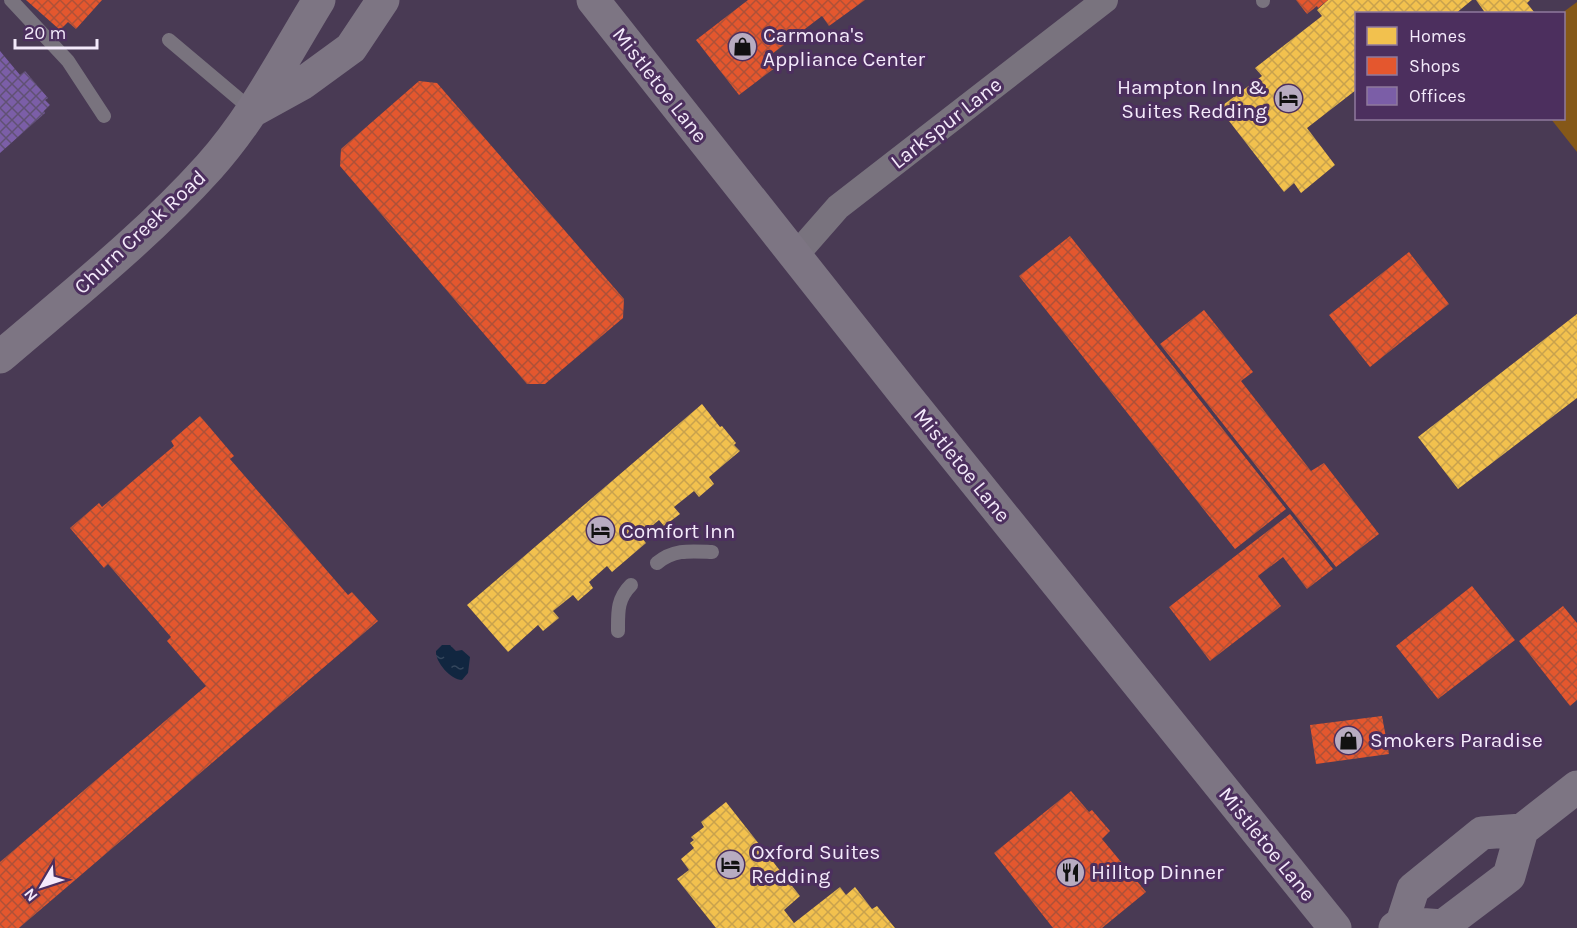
<svg xmlns="http://www.w3.org/2000/svg" width="1577" height="928" viewBox="0 0 1577 928" font-family="Karla,sans-serif">
<style>
.green{fill:#855818}
.water{fill:url(#water-ripples)}
.homes{fill:url(#homes-cross-hatch)}
.shops{fill:url(#shops-cross-hatch)}
.offices{fill:url(#offices-cross-hatch)}
.lines{fill:none;stroke-linecap:round;stroke-linejoin:round}
.lane{stroke:#79737e;stroke-width:14}
.street{stroke:#79737e;stroke-width:26}
.secondary{stroke:#7d7583;stroke-width:33}
.labels{text-anchor:middle;dominant-baseline:central;stroke-width:6;stroke-linejoin:round;paint-order:stroke}
.poi-label{font-size:21px;fill:#f4eafb;stroke:#4c2f5e;text-anchor:start}
.street-label{font-size:21px;fill:#f4eafb;stroke:#4c2f5e}
</style>
<defs>
<pattern id="water-ripples" width="26" height="14" patternUnits="userSpaceOnUse" patternTransform="scale(1.5)"><rect width="26" height="14" fill="#112640"/><path d="M2 4q2-2 4 0t4 0M15 11q2-2 4 0t4 0" fill="none" stroke="#34465c"/></pattern>
<pattern id="homes-cross-hatch" width="8" height="8" patternUnits="userSpaceOnUse" patternTransform="scale(1.5)"><rect width="8" height="8" fill="#f2c14e"/><path d="M0 0l8 8M0 8l8-8" fill="none" stroke="#c8a24d"/></pattern>
<pattern id="shops-cross-hatch" width="8" height="8" patternUnits="userSpaceOnUse" patternTransform="scale(1.5)"><rect width="8" height="8" fill="#e4572e"/><path d="M0 0l8 8M0 8l8-8" fill="none" stroke="#ae5138"/></pattern>
<pattern id="offices-cross-hatch" width="8" height="8" patternUnits="userSpaceOnUse" patternTransform="scale(1.5)"><rect width="8" height="8" fill="#7b5ea7"/><path d="M0 0l8 8M0 8l8-8" fill="none" stroke="#605174"/></pattern>
</defs>
<rect width="100%" height="100%" fill="#493a54"/>
<path class="green" d="M1577 2V152L1551 119 1564 118 1562 13Z"/>
<path class="water" d="M442 645H450L456 651 462 650 470 657 468 673 462 680C451 680 435 662 436 651Z"/>
<path class="homes" d="M1328 0H1472L1455 14H1356V90L1307 128 1335 165 1301 193 1294 183 1284 192 1219 108 1262 76 1255 68 1322 16 1317 10Z
M1476 0H1530L1527 3 1534 12 1486 14Z
M1577 314V398L1458 489 1418 437Z
M702 404 720 427 722 426 736 443 734 445 740 451 709 477 714 484 699 497 694 491 674 507 680 514 664 526 659 520 640 536 646 543 612 572 607 566 589 582 593 588 578 601 573 595 553 611 559 618 543 631 538 625 508 652 467 605Z
M726 802 800 896 784 910 794 923 840 887 846 895 855 887 872 909 877 906 895 928H716L677 879 689 870 681 859 694 848 690 843 694 840 691 837 704 827 701 822Z"/>
<path class="shops" d="M26 0H102L76 29 68 22 60 30Z
M748 0H865L829 26 822 16 772 54 780 64 739 95 696 40Z
M1296 0H1328L1318 8 1317 6 1307 14Z
M419 81 437 83 624 299 623 318 545 384H527L340 166 341 149Z
M1070 236 1286 509 1235 549 1019 276Z
M1409 252 1449 304 1370 367 1329 315Z
M1204 310 1253 372 1241 381 1311 471 1324 463 1379 534 1336 567 1160 344Z
M200 416 234 456 230 459 348 595 352 592 378 621 19 928H0V862L206 686 167 641 171 637 108 564 104 568 70 528 99 503 102 507 174 446 171 441Z
M1290 514 1333 569 1307 589 1283 557 1258 576 1281 606 1210 661 1169 607Z
M1472 586 1515 640 1438 699 1396 646Z
M1563 606 1577 623V700L1570 706 1519 641Z
M1382 716 1389 754 1316 764 1310 725Z
M1071 791 1089 812 1092 810 1110 831 1102 839 1146 892 1102 928H1053L994 853Z"/>
<path class="offices" d="M0 51 20 75 25 71 48 98 45 100 50 105 44 111 45 113 0 153Z"/>
<g class="lines">
<path class="lane" d="M11 0 68 61 104 116
M1263 1V0
M169 40 253 111
M657 563C674 549 690 551 712 552
M618 631C618 612 617 599 631 585"/>
<path class="street" d="M795 256 838 207 1105 0"/>
<path class="secondary" d="M593 0 903 392 1335 928
M254 110 303 83 351 48 383 0
M0 357C71 296 146 237 209 167 254 117 284 57 319 0
M1402 923 1443 926 1509 876 1522 830
M1395 928 1402 923 1413 889 1482 833 1522 830 1577 787"/>
</g>
<defs>
<symbol id="shop-disc" viewBox="-11 -11 22 22"><circle r="9.5" fill="#b8acc1" stroke="#4c2f5e"/><path d="M-5-2.5h2.3a2.7 3.5 0 0 1 5.4 0H5L5.5 6h-11ZM-1.5-2.5h3a1.5 2.3 0 0 0-3 0Z" fill="#111"/></symbol>
<symbol id="hotel-disc" viewBox="-11 -11 22 22"><circle r="9.5" fill="#b8acc1" stroke="#4c2f5e"/><path d="M-6-4.5h1.5V1H6V5H4.5V3h-9V5H-6ZM-4 0a1.8 1.8 0 1 1 3.6 0ZM.5 0V-2.5h3Q6-2.5 6 0Z" fill="#111"/></symbol>
<symbol id="restaurant-disc" viewBox="-11 -11 22 22"><circle r="9.5" fill="#b8acc1" stroke="#4c2f5e"/><path d="M-5-6h1v4h1v-4h1v4h1v-4h1v5L-1.5 .5V6h-2V.5L-5-1ZM5-6V6H3V1.5H1.5Q1.5-4 5-6Z" fill="#111"/></symbol>
</defs>
<g fill-rule="evenodd">
<use href="#shop-disc" x="726" y="30" width="33" height="33"/>
<use href="#hotel-disc" x="1272" y="82" width="33" height="33"/>
<use href="#hotel-disc" x="584" y="514" width="33" height="33"/>
<use href="#shop-disc" x="1332" y="724" width="33" height="33"/>
<use href="#hotel-disc" x="714" y="848" width="33" height="33"/>
<use href="#restaurant-disc" x="1054" y="856" width="33" height="33"/>
</g>
<g class="labels">
<g class="poi-label">
<text x="763" y="35">Carmona's<tspan x="763" dy="24">Appliance Center</tspan></text>
<text x="1267" y="87" text-anchor="end">Hampton Inn &amp;<tspan x="1267" dy="24">Suites Redding</tspan></text>
<text x="621" y="531">Comfort Inn</text>
<text x="1370" y="740">Smokers Paradise</text>
<text x="751" y="852">Oxford Suites<tspan x="751" dy="24">Redding</tspan></text>
<text x="1091" y="872">Hilltop Dinner</text>
</g>
<g class="street-label">
<text transform="translate(660 85) rotate(52)">Mistletoe Lane</text>
<text transform="translate(946 123) rotate(-38)">Larkspur Lane</text>
<text transform="translate(140 232) rotate(-43)">Churn Creek Road</text>
<text transform="translate(962 465) rotate(51)">Mistletoe Lane</text>
<text transform="translate(1267 844) rotate(51)">Mistletoe Lane</text>
</g>
</g>
<rect x="1355" y="12" width="210" height="108" fill="#4c2f5e" stroke="#8f7a9d" stroke-width="1.5"/>
<rect x="1367" y="27" width="30" height="18" fill="#f2c14e" stroke="#8f7a9d" stroke-width="1.5"/>
<text x="1409" y="42" font-size="18" fill="#f4eafb">Homes</text>
<rect x="1367" y="57" width="30" height="18" fill="#e4572e" stroke="#8f7a9d" stroke-width="1.5"/>
<text x="1409" y="72" font-size="18" fill="#f4eafb">Shops</text>
<rect x="1367" y="87" width="30" height="18" fill="#7b5ea7" stroke="#8f7a9d" stroke-width="1.5"/>
<text x="1409" y="102" font-size="18" fill="#f4eafb">Offices</text>
<g transform="translate(42 886) rotate(231)" stroke="#4c2f5e" stroke-width="4.5" paint-order="stroke">
<path d="M0-4.5L10 22L0 15L-10 22Z" fill="#f4eafb"/>
<text y="-9" font-size="16" font-weight="bold" text-anchor="middle" fill="#f4eafb">N</text>
</g>
<path d="M15 39v9h82v-9" fill="none" stroke="#f4eafb" stroke-width="3"/>
<text x="24" y="39" font-size="18" fill="#f4eafb" stroke="#4c2f5e" stroke-width="4.5" paint-order="stroke">20 m</text>
</svg>
